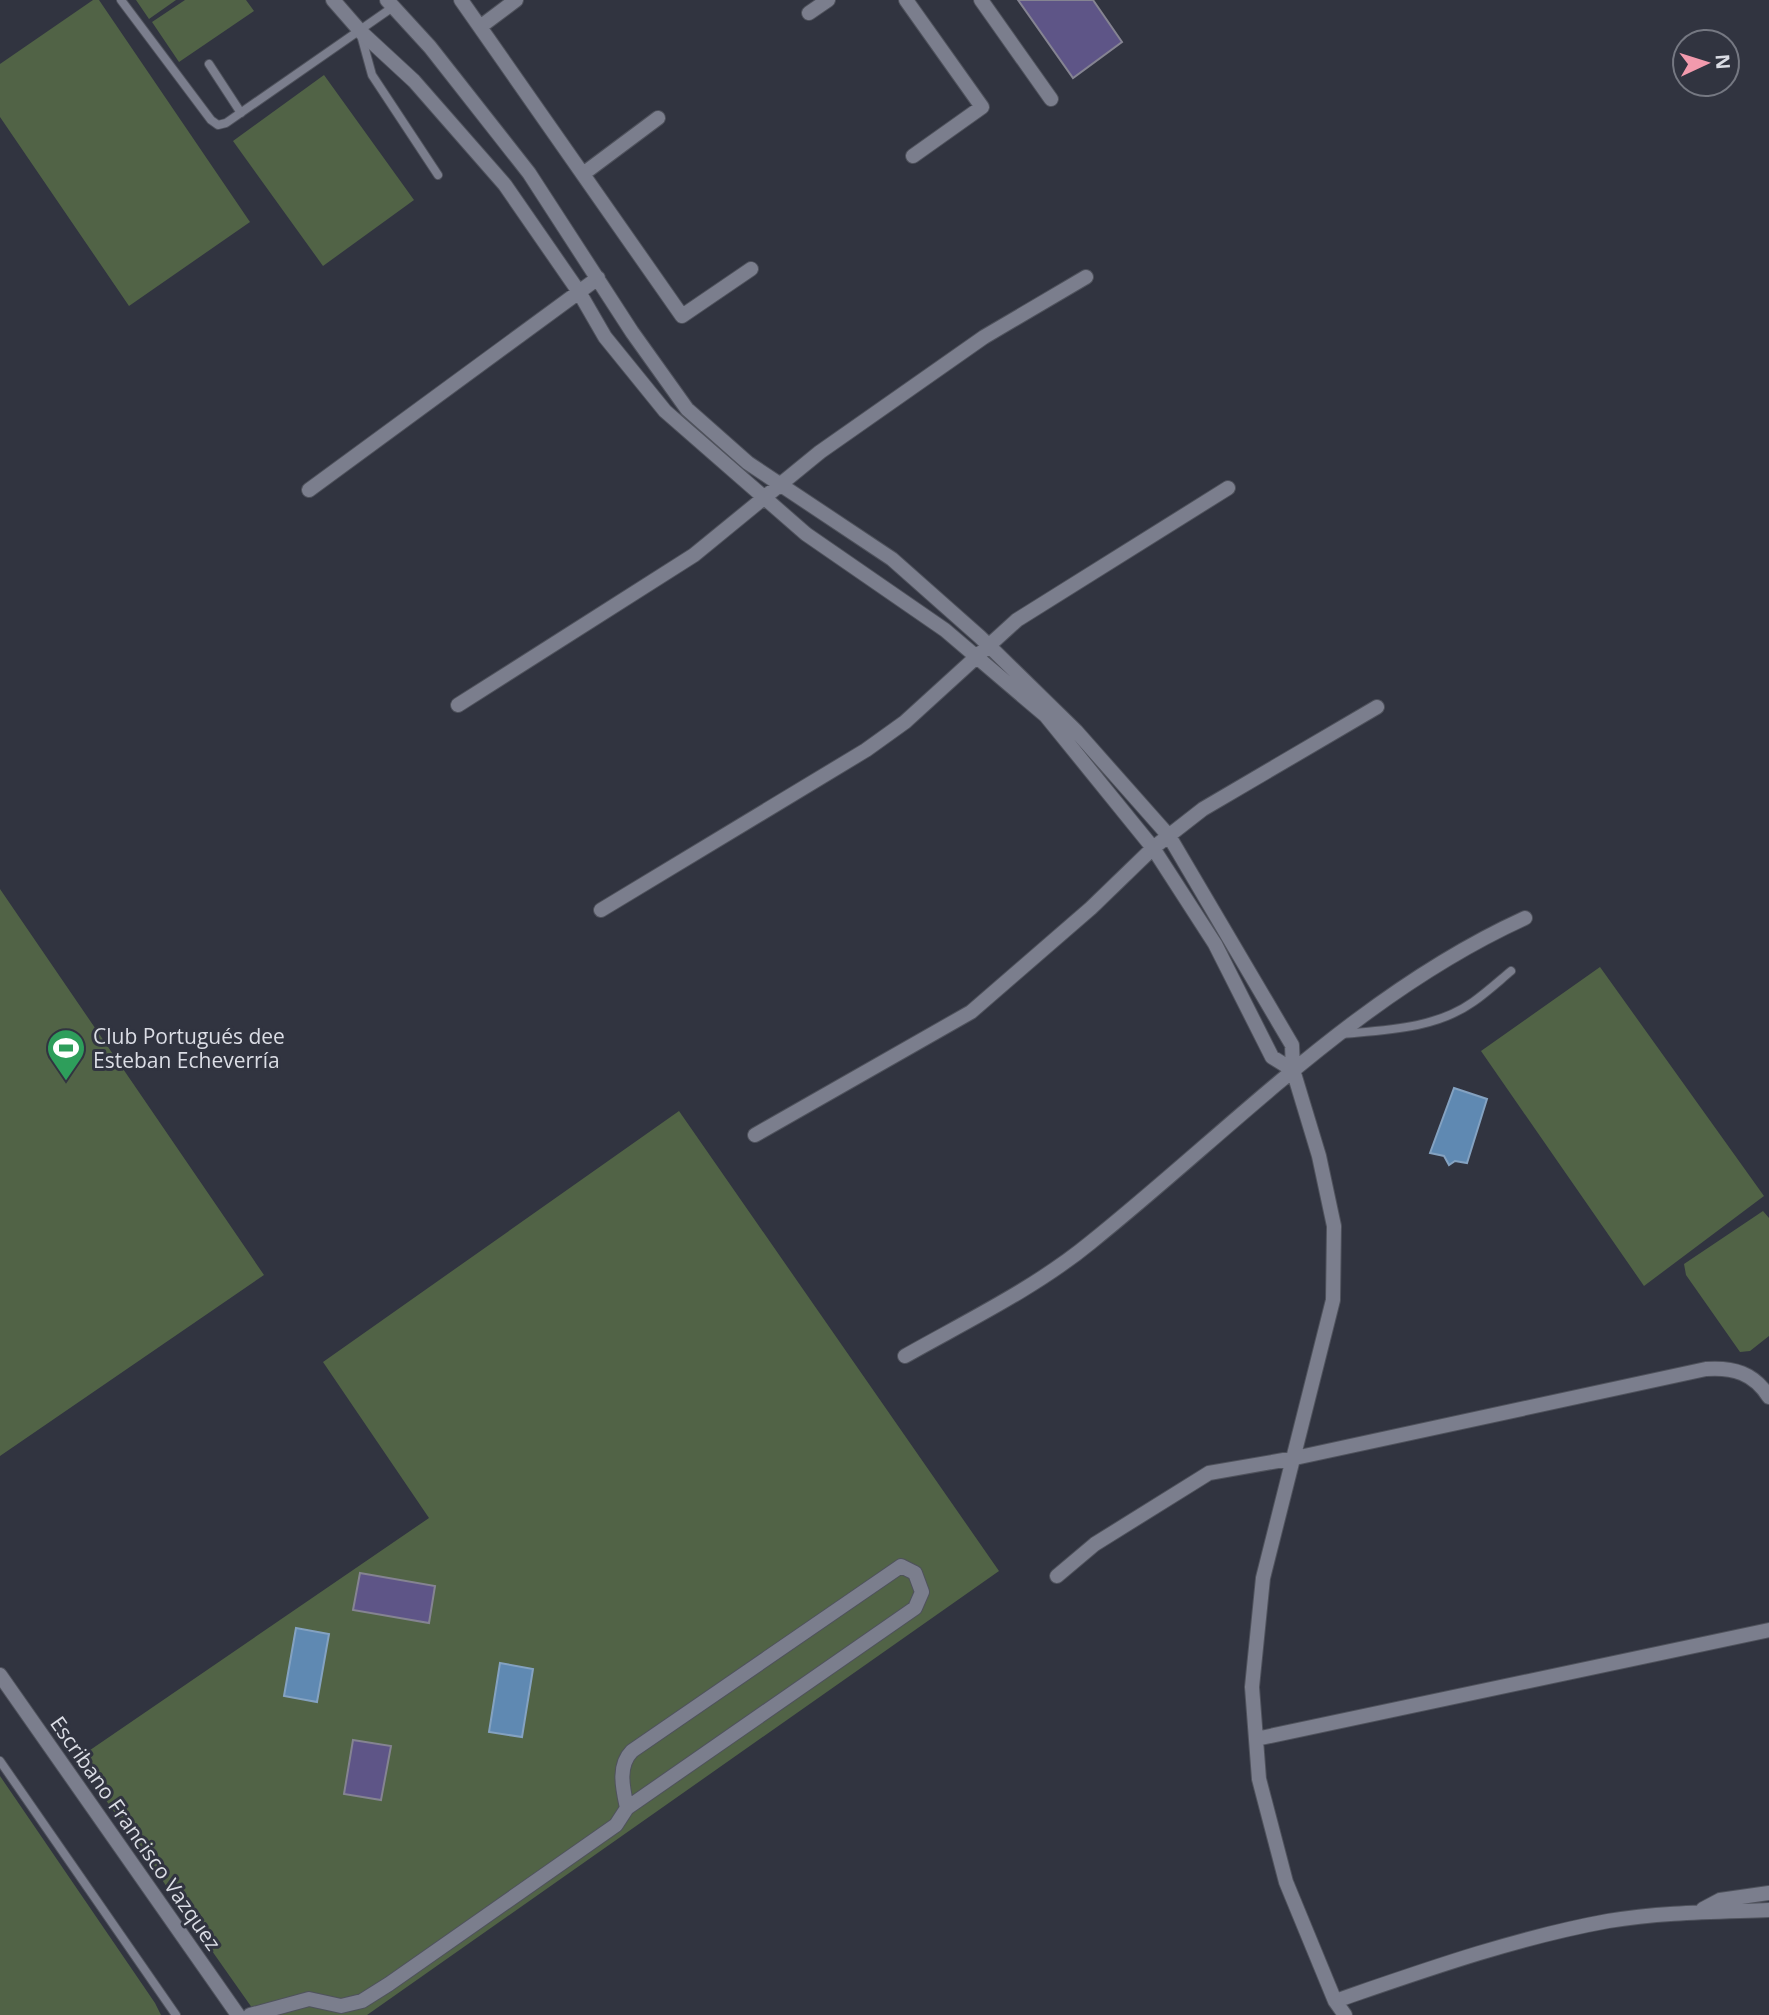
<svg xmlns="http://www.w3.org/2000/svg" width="1769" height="2015" viewBox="0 0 1769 2015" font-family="'Open Sans',sans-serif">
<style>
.green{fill:#516346}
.water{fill:#5f89b2;stroke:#84a2c1;stroke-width:2}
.building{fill:#5e5587;stroke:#858492;stroke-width:2}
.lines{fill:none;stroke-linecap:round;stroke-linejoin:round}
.service-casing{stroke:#4f525c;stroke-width:10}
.minor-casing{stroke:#4f525c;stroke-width:16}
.service{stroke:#7b7e8d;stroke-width:8}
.minor{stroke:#7b7e8d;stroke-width:14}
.labels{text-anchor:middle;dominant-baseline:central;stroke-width:6;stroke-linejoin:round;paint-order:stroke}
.poi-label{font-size:21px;fill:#dbdde5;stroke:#313440;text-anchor:start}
.street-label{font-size:21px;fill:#dbdde5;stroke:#313440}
</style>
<rect width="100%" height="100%" fill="#313440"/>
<path class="green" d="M93 0H99L250 222 129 306 0 117V64Z
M136 0H176L149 19Z
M185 0H246L254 11 179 62 152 22Z
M324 75 414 200 323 266 233 141Z
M0 889 264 1275 0 1456Z
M1600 967 1764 1196 1644 1286 1481 1051Z
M679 1111 999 1571 367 2015H257L77 1759 429 1518 323 1362Z
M1763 1211 1769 1218V1336L1750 1351 1740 1352 1686 1275 1684 1264Z
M0 1776 155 2003 161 2015H0Z"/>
<path class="water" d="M1454 1088 1487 1099 1467 1163 1455 1161 1449 1165 1444 1156 1430 1153Z
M296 1628 329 1634 317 1702 284 1696Z
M500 1663 533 1669 522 1737 489 1732Z"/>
<path class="building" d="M1018 0H1093L1122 42 1073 78Z
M360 1573 435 1586 429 1623 353 1610Z
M353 1740 391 1746 381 1800 344 1794Z"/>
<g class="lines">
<defs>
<path id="service" d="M121 0 211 120 218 125 226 123 393 7
M361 35 372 75 438 175
M209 64 241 113
M1341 1034C1385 1030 1435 1029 1473 1002 1486 993 1499 981 1511 971
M0 1761 176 2015"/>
<path id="minor" d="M333 0 361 32 414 81 505 185 579 292 605 337 665 411 806 534 945 630 1046 716 1153 848 1215 944 1272 1057 1293 1070
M387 0 430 47 529 173 632 332 687 409 748 463 892 559 980 637 1076 731 1169 836 1292 1045 1293 1070 1319 1156 1334 1226 1333 1300 1263 1578 1252 1687 1259 1779 1286 1882 1335 2001 1345 2015
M461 0 682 316 751 269
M906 0 982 107 913 156
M981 0 1051 99
M809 13 828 0
M480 27 516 0
M583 174 658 118
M309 490 598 278
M458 705 694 555 820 452 984 337 1086 277
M601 910 866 750 905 722 1017 620 1228 488
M755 1135 971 1012 1091 908 1153 848 1203 809 1377 707
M905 1356C967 1321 1035 1288 1090 1243 1231 1130 1358 994 1525 918
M1057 1576 1095 1544 1209 1473 1295 1458 1706 1369C1733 1367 1754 1373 1769 1397
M0 1675 238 2015
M1256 1739 1769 1630
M1703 1909 1720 1900 1769 1893
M1335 2001C1425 1970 1515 1938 1608 1921 1662 1912 1715 1912 1769 1910
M250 2015 309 1999 341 2006 362 2001 389 1984 616 1825 627 1808C623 1789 617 1766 632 1751L901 1566 915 1573 922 1592 915 1608 627 1808"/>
</defs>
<use href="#service" class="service-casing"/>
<use href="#minor" class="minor-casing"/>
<use href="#service" class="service"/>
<use href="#minor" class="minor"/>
</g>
<defs>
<symbol id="stadium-pin" viewBox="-11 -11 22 30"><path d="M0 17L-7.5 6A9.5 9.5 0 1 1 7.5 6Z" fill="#2e9e5b" stroke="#313440"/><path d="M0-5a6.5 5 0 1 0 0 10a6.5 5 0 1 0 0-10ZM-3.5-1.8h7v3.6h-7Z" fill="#fff"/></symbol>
</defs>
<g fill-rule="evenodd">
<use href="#stadium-pin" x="44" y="1026" width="44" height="60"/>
</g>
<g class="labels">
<g class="poi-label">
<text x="93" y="1036">Club Portugués dee<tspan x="93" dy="24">Esteban Echeverría</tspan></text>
</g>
<g class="street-label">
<text transform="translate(136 1833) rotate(55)">Escribano Francisco Vazquez</text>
</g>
</g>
<g transform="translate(1706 63) rotate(86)"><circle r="33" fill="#313440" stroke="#757882" stroke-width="2"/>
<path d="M0-5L12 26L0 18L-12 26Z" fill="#f29aad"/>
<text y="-10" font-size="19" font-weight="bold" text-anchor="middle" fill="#dbdde5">N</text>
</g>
</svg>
